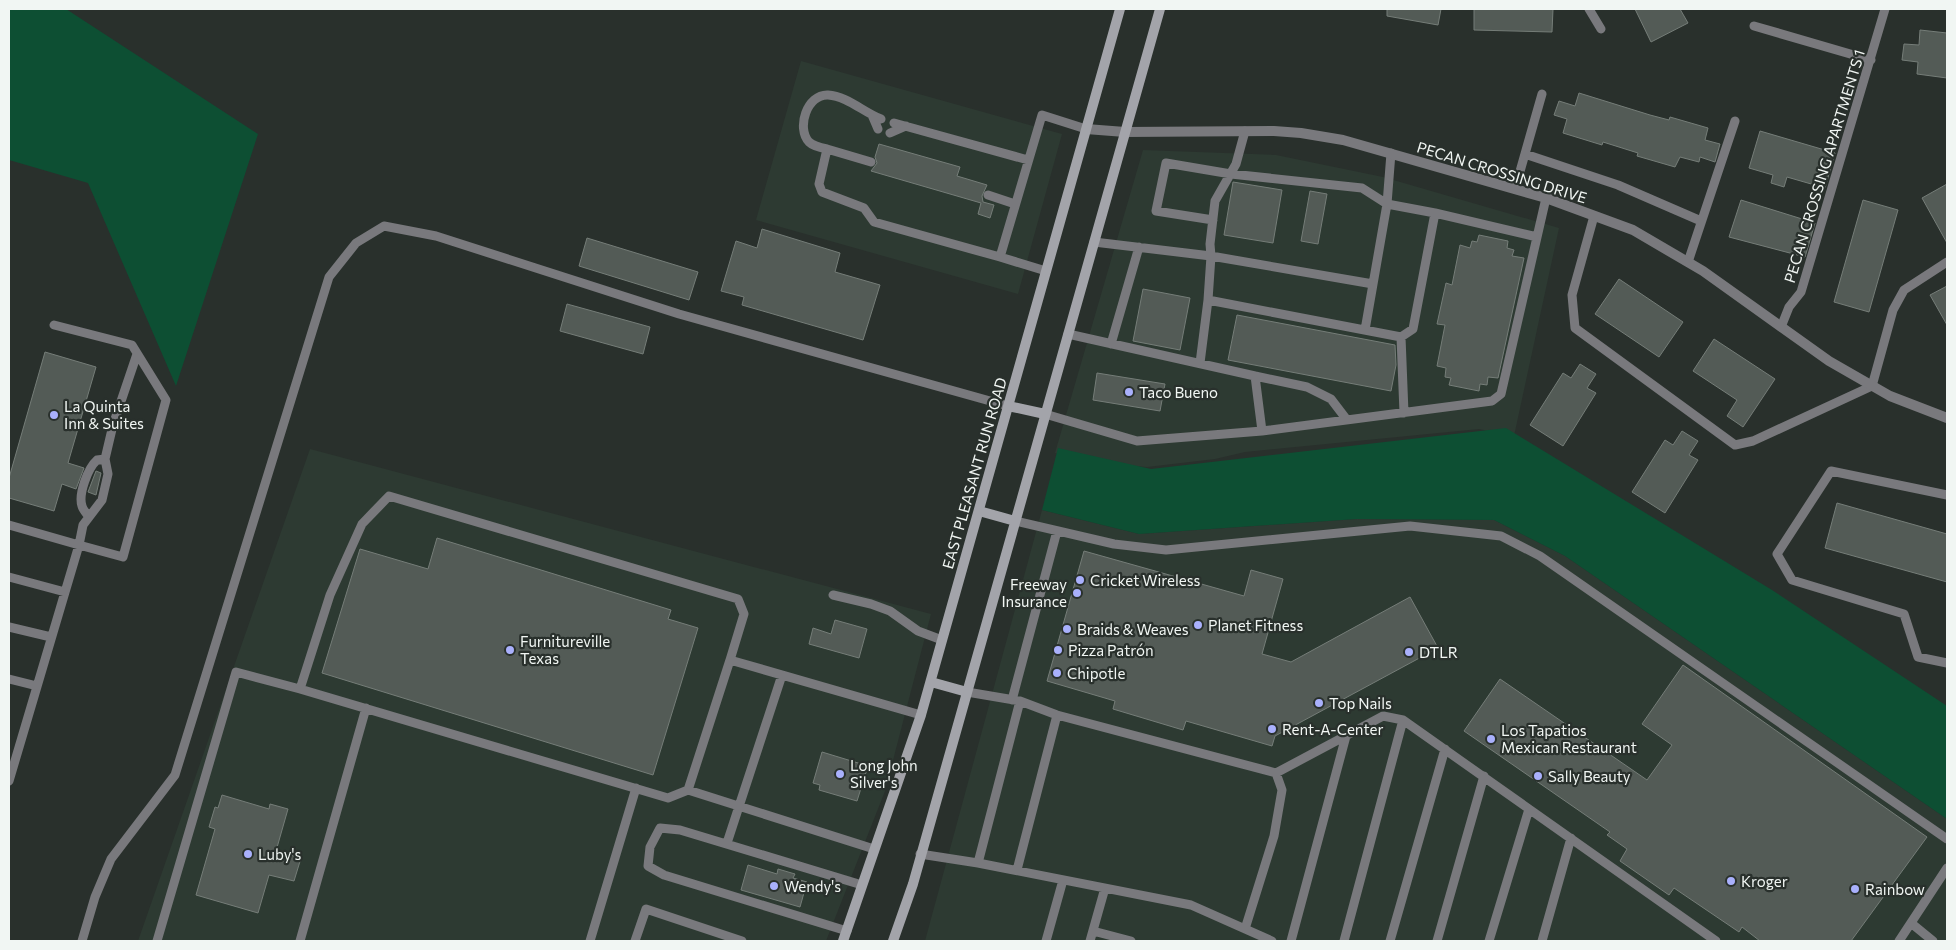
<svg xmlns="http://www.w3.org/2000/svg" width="1956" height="950" viewBox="0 0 1956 950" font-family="Commissioner,sans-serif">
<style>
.built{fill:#2d3a32}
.green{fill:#0d4f33}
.building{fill:#535b56;stroke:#757d78}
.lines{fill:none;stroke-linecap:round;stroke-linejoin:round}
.service{stroke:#79797d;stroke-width:9}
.minor{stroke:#79797d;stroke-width:10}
.secondary{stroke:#a3a4aa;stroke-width:10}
.poi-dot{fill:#a9b0fc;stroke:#29302c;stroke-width:2}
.labels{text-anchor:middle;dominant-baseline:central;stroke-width:4.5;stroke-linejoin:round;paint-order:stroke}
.street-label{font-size:15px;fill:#f1f6f3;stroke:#29302c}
.poi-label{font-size:15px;fill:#f1f6f3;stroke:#29302c;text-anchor:start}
</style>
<rect width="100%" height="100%" fill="#29302c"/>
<path class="built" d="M801 61 1062 134 1018 294 756 220Z
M1143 150 1276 155 1383 177 1559 228 1514 436 1479 429 1245 452 1215 459 1147 467 1101 463 1055 453Z
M310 449 931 614 885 791 826 941H138Z
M1042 510 1139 534 1357 519 1494 520 1565 556 1947 819V941H925Z"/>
<path class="green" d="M9 9H66L258 134 176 386 88 183 9 160Z
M1506 428 1772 590 1947 706V819L1565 556 1494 520 1357 519 1139 534 1042 510 1058 448 1151 469Z"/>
<path class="building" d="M1387 9H1441L1438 25 1387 16Z
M1474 9H1553L1552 32 1474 30Z
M1635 9H1680L1688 23 1651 42Z
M1920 30 1947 33V78L1917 74 1918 62 1902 60 1904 44 1919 45Z
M1579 93 1650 115 1669 120 1670 117 1708 128 1705 140 1720 144 1715 162 1700 157 1699 162 1680 157 1675 167 1637 156 1638 153 1603 142 1602 145 1563 133 1567 119 1554 115 1559 101 1575 106Z
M1760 131 1835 153 1825 188 1787 177 1784 187 1771 183 1773 175 1749 168Z
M879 144 960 167 957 176 987 185 982 196 983 202 994 205 990 218 978 214 981 203 871 171 877 163 875 157Z
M1233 182 1282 190 1273 243 1224 235Z
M1947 184V243L1922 198Z
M1310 191 1327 194 1318 244 1301 241Z
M1741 200 1815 223 1805 257 1729 237Z
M1863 200 1898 210 1869 312 1834 302Z
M762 229 840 253 835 272 880 285 863 340 742 305 744 297 721 291 736 241 757 248Z
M1479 235 1508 241 1507 248 1514 250 1512 256 1524 258 1498 378 1488 377 1487 385 1480 384 1479 391 1449 385 1451 378 1445 377 1446 368 1437 366 1445 325 1437 324 1446 283 1452 285 1460 245 1470 248 1472 241 1477 242Z
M587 238 698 272 689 300 579 266Z
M1619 279 1683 322 1659 357 1595 314Z
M1947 286V325L1930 295Z
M1143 289 1190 298 1180 350 1133 341Z
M567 304 650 327 643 354 560 331Z
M1237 315 1395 345 1396 365 1391 391 1228 360Z
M1714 339 1775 379 1743 427 1727 416 1737 400 1693 371Z
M45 352 96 367 68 463 84 468 76 489 62 484 54 511 9 498V478Z
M1580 364 1596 374 1587 388 1596 393 1563 446 1530 425 1563 373 1571 378Z
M1097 373 1165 384 1160 411 1093 400Z
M1682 431 1698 441 1689 455 1698 460 1665 513 1632 492 1665 440 1673 445Z
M96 471 101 473 96 495 88 492Z
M1837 503 1947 534V582L1825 548Z
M437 538 671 610 668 619 698 628 653 775 322 673 360 549 428 569Z
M1084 551 1244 596 1251 570 1283 579 1262 654 1291 662 1410 597 1438 648 1275 736 1272 746 1186 721 1183 730 1113 709 1115 701 1047 681Z
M835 620 867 629 859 658 809 644 813 628 831 634Z
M1683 665 1927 837 1851 941H1760L1742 927 1739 932 1674 888 1669 895 1620 861 1627 849 1607 835 1610 832 1464 731 1500 679 1647 780 1672 745 1642 724Z
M822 752 868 766 857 801 819 790 820 785 813 783Z
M222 795 269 809 270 804 288 809 276 851 301 858 294 881 269 875 258 913 196 895 215 829 209 827 215 807 218 808Z
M748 865 777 874 778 869 795 874 793 878 807 882 800 907 741 890Z"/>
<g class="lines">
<path class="service" d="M1589 9 1601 29
M1754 26 1871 60
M872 115 878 129
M881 119C863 112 847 96 828 95 807 94 796 128 809 142 813 146 822 148 827 149L819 184 822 192 864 208 874 222 1000 257
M894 123 1028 160
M890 133 906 126
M827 149 871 162
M1525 154 1618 185 1701 221
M1515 189 1542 94
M988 195 1015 204
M1435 213 1537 237
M1594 216 1572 295 1575 328 1735 445 1753 441 1872 386 1893 310 1904 290 1947 262
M1213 220 1156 211 1166 163 1231 174 1362 188 1387 204 1391 153
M1094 242 1211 256 1210 244 1215 201 1236 164 1245 131
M1688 262 1735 121
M1046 271 1000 257 1042 115 1086 129
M1781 327 1789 307 1801 292 1885 9
M1365 330 1387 204 1435 213 1413 329 1401 337 1208 300 1211 256 1373 284
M1068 334 1255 376 1262 431 1492 401 1501 394 1546 198
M1401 337 1404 413
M1111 344 1139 247
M1200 363 1208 300
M1255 376 1307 387 1331 399 1347 420
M1045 414 1137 441 1262 431
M1947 495 1831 471 1777 554 1792 580 1904 614 1918 657 1947 663
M89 517C87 514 83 510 82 506 78 494 88 468 97 460L105 459
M1015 521 1114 544 1166 550 1410 526 1501 536 1540 556 1947 839
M9 525 79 545 83 525 102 500 108 474 105 459 113 425 137 354
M9 577 65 592
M833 595 871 604 890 611 918 631 942 640
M9 627 51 637
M9 679 37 686
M967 692 1020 701 1057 715 1276 773 1383 716 1403 720 1716 941
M1012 700 1057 531
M9 781 79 545 123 557 166 400 132 345 54 325
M688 790 668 798 300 689 330 595 362 524 389 496 738 599 744 614 730 660
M727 843 782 675
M874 849 688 790 730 660 921 715
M920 854 978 863 1191 905 1272 941
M978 863 1020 701
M1017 870 1057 715
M1911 923 1933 941
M1245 929 1274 836 1282 790 1276 773
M847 931 664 875 648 866 650 847 660 828 680 830 862 885
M1093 931 1131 941
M82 941 95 897 111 859 175 775 329 277 356 243 384 226 436 236 679 314 1008 406
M157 941 236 672 300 689
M300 941 366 708
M590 941 636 788
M635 941 646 909 742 941
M1046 941 1063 880
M1090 941 1105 888
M1291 941 1346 736
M1344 941 1403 720
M1390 941 1445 749
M1437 941 1484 776
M1489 941 1529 809
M1542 941 1571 838
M1899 941 1947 868"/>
<path class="minor" d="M1086 129 1125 132 1274 131 1301 133 1343 140 1546 198 1633 230 1703 271 1829 361 1890 396 1947 418"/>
<path class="secondary" d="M1008 406 1045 414
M979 511 1015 521
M931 682 967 692
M843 941 921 715 1120 9
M893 941 913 884 1160 9"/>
</g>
<g class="poi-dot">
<circle cx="1129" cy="392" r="5"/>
<circle cx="54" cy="415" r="5"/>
<circle cx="1080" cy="580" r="5"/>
<circle cx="1077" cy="593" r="5"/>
<circle cx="1198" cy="625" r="5"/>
<circle cx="1067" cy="629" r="5"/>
<circle cx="510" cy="650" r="5"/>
<circle cx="1058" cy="650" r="5"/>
<circle cx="1409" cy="652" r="5"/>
<circle cx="1057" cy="673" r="5"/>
<circle cx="1319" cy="703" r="5"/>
<circle cx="1272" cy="729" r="5"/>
<circle cx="1491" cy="739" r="5"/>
<circle cx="840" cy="774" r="5"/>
<circle cx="1538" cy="776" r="5"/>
<circle cx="248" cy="854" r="5"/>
<circle cx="1731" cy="881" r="5"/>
<circle cx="774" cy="886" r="5"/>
<circle cx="1855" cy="889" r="5"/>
</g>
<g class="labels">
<g class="street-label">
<text transform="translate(1824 166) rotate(-73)">PECAN CROSSING APARTMENTS 1</text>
<text transform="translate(1502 172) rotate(17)">PECAN CROSSING DRIVE</text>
<text transform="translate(974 473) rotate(-74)">EAST PLEASANT RUN ROAD</text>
</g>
<g class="poi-label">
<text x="1139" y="392">Taco Bueno</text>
<text x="64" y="406">La Quinta<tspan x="64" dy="17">Inn &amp; Suites</tspan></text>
<text x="1090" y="580">Cricket Wireless</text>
<text x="1067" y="584" text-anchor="end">Freeway<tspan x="1067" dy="17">Insurance</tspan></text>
<text x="1208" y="625">Planet Fitness</text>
<text x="1077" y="629">Braids &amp; Weaves</text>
<text x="520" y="641">Furnitureville<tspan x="520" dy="17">Texas</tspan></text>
<text x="1068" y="650">Pizza Patrón</text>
<text x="1419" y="652">DTLR</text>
<text x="1067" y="673">Chipotle</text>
<text x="1329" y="703">Top Nails</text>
<text x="1282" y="729">Rent-A-Center</text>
<text x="1501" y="730">Los Tapatios<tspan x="1501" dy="17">Mexican Restaurant</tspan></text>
<text x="850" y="765">Long John<tspan x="850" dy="17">Silver's</tspan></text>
<text x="1548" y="776">Sally Beauty</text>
<text x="258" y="854">Luby's</text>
<text x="1741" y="881">Kroger</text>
<text x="784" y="886">Wendy's</text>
<text x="1865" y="889">Rainbow</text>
</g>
</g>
<rect width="1956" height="950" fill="none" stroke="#f1f6f3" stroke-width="20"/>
</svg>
